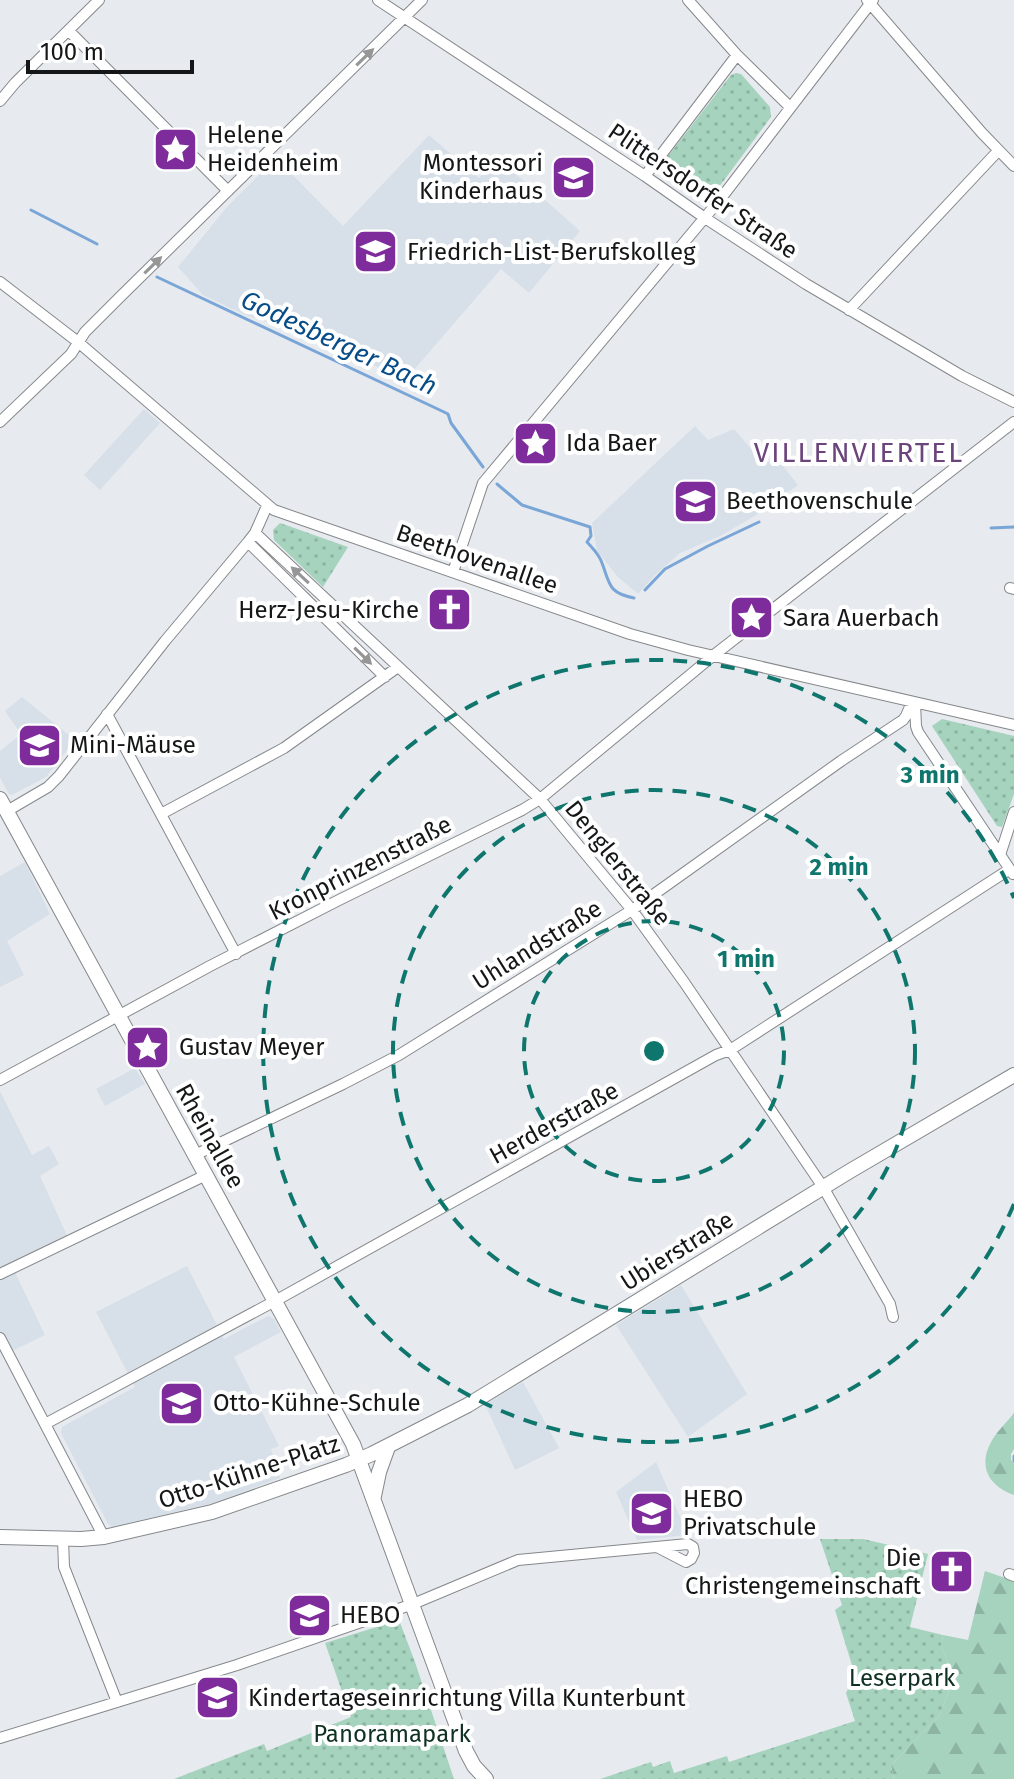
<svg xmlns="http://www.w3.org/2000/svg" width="1014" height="1779" viewBox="0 0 1014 1779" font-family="'Fira Sans',sans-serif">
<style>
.built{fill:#d7e0e9}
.forest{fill:url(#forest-firs)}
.park{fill:url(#park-dots)}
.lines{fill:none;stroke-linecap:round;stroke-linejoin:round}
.stream{stroke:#7aa6d7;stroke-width:3}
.street-casing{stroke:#85888b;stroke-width:12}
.secondary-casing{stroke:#85888b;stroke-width:16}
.street{stroke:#fff;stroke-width:10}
.secondary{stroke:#fff;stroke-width:14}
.oneway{fill:#969697}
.ring{fill:none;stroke:#0f766e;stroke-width:4;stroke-dasharray:14 10}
.labels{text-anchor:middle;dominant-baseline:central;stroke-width:8;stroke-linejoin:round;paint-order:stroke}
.poi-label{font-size:24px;fill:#151617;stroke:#fff;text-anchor:start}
.street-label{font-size:24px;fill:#151617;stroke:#fff}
.park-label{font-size:24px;fill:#0f3123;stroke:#fff}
.water-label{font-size:26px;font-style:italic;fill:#074c87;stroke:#fff}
.quarter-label{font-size:28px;letter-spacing:2px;fill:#6c447c;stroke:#fff}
.centre{fill:#0f766e;stroke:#fff;stroke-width:4}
.ring-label{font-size:24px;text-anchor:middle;font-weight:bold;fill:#0f766e;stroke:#fff;stroke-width:8;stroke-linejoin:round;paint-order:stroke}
</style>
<defs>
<pattern id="forest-firs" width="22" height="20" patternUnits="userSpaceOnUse" patternTransform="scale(2)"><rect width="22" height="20" fill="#a5d3bd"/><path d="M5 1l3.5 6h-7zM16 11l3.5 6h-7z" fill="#8db4a2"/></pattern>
<pattern id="park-dots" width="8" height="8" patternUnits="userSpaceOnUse" patternTransform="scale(2)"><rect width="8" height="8" fill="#a5d3bd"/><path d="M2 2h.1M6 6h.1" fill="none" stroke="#8db4a2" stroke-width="1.8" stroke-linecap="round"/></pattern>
</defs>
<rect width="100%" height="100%" fill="#e7eaee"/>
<path class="built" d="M429 135 479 178 498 158 580 231 529 293 501 269 406 379 293 331 243 314 203 295 178 267 227 207 276 158 343 226Z
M144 409 160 423 100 490 84 475Z
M695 426 708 440 734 429 763 463 778 460 798 485 753 517 720 536 680 553 655 575 638 594 618 577 597 551 592 523Z
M22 697 75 740 46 777 12 795 9 794 0 778V751L21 734 5 711Z
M25 862 50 914 7 941 24 975 0 987V876Z
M135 1068 145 1084 105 1106 96 1089Z
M0 1091 32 1155 49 1146 59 1164 40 1176 70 1242 13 1268 45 1335 8 1353 0 1338Z
M187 1266 224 1339 268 1316 274 1319 281 1332 234 1357 279 1446 271 1449 280 1478 213 1503 112 1527 108 1524 61 1433 62 1427 135 1387 96 1312Z
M681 1285 747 1394 688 1437 616 1325Z
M523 1382 559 1448 515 1470 485 1404Z
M656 1462 688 1535 637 1540 616 1492Z"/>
<path class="forest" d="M1014 1413V1449L1011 1454V1460L1014 1463V1495C983 1484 977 1459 997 1433 1002 1426 1009 1420 1014 1413Z
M985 1571 1014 1581V1779H894L891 1765 939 1716 955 1677 941 1647 943 1635 968 1640Z"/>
<path class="park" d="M736 73 741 74 770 107 771 117 710 199 704 200 663 172 661 165 731 75Z
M280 523 348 547 323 587 274 540 273 530Z
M942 719 1014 736V794L1002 827 997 826 932 726Z
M820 1539H863L928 1554 910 1627 943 1635 941 1647 955 1677 939 1716 891 1765 894 1779H600L651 1762 653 1767 670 1761 674 1773 727 1756 729 1762 855 1721 846 1693 855 1675 835 1610 842 1605Z
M399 1620 415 1662 454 1779H174L264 1744 267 1751 351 1717 325 1643Z"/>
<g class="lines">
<path class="stream" d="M31 210 97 244
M157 277 444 412 448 414 451 423 483 467
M497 484 522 505 590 527 591 536 587 542C593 549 599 554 602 563 610 584 608 593 634 598
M991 528 1014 527
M645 590 665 569 708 546 759 522
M1014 1456V1461"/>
<defs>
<path id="street" d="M378 0 645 176 705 218 806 284 962 376 1014 402
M688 0 737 55 790 107
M867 0 982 133 1014 166
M69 31 228 191
M0 101 15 83 99 0
M645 176 737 55
M0 282 78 342 274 510 630 634 688 650 1014 725
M849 310 998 151
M0 422 71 354 85 332 121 296 422 0
M255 533 540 799 632 910 684 982 823 1187 890 1304 893 1317
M248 542 385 677
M453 572 483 483 722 197 873 0
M1010 588 1014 589
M915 703 916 726 918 732 1013 874
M107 714 236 954
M7 811 48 787 59 776 165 641 248 542 255 533 267 506
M161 814 284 748 398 667
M1000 855 1014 812
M0 1080 210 966 341 899 522 810 540 799 714 655 1014 422
M195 1155 343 1084 399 1055 632 910 841 761 903 720 906 716 912 702
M0 1274 206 1175
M0 1338 104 1537
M45 1424 275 1301 716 1055 730 1050 1010 869
M63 1539 64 1567 117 1702
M1009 1574 1014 1576
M0 1738 237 1665 413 1604 518 1560 688 1544 693 1547 694 1553 691 1559 686 1562 657 1547"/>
<path id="secondary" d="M0 799 353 1444 466 1751 474 1766 486 1779
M374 1496 379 1472 388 1447
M0 1537 81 1539 104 1537 212 1512 346 1465 372 1454 468 1405 850 1171 1014 1075"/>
</defs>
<use href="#street" class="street-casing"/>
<use href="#secondary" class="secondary-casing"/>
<use href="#street" class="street"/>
<use href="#secondary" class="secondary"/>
</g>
<defs><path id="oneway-solid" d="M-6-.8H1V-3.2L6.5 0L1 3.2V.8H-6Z" transform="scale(2)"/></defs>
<g class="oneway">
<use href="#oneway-solid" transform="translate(365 57) rotate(-44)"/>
<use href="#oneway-solid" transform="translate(153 265) rotate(-44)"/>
<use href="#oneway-solid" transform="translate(300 575) rotate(-137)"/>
<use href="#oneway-solid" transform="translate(363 656) rotate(44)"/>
</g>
<g class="ring">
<circle cx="654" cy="1051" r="130"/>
<circle cx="654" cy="1051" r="261"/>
<path d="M1014 1204A391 391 0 1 1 1014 898"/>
</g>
<defs>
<symbol id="sight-square" viewBox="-11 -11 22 22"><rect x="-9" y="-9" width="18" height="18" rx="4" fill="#7e2b9b" stroke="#fff"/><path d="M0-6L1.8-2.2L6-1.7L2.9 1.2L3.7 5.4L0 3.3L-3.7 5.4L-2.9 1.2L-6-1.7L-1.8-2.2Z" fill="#fff"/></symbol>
<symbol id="school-square" viewBox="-11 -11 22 22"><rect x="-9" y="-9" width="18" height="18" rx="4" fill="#7e2b9b" stroke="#fff"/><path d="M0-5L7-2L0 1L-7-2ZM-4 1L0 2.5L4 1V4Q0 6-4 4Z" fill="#fff"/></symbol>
<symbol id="church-square" viewBox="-11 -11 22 22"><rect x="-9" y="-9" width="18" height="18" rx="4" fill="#7e2b9b" stroke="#fff"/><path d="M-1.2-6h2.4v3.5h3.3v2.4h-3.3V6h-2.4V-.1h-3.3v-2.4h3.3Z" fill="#fff"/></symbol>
</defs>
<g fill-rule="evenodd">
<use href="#sight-square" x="150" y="124" width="51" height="51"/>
<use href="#school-square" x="548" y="152" width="51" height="51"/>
<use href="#school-square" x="350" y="226" width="51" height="51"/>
<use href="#sight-square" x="510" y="418" width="51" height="51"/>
<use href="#school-square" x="670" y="476" width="51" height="51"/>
<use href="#church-square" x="424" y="584" width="51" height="51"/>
<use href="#sight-square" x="726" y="592" width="51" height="51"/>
<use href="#school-square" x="14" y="720" width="51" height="51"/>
<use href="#sight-square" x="122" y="1022" width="51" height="51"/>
<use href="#school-square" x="156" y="1378" width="51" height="51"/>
<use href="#school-square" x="626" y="1488" width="51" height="51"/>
<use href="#church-square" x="926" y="1546" width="51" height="51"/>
<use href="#school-square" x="284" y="1590" width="51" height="51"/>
<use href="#school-square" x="192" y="1672" width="51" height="51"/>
</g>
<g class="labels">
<g class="poi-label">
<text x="207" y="135">Helene<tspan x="207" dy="28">Heidenheim</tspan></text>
<text x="543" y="163" text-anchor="end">Montessori<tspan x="543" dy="28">Kinderhaus</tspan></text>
<text x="407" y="252">Friedrich-List-Berufskolleg</text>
<text x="566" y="443">Ida Baer</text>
<text x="726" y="501">Beethovenschule</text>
<text x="419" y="610" text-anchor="end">Herz-Jesu-Kirche</text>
<text x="783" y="618">Sara Auerbach</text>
<text x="70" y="745">Mini-Mäuse</text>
<text x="179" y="1047">Gustav Meyer</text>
<text x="213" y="1403">Otto-Kühne-Schule</text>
<text x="683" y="1499">HEBO<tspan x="683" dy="28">Privatschule</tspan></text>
<text x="921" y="1558" text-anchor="end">Die<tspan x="921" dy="28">Christengemeinschaft</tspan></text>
<text x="340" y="1615">HEBO</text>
<text x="248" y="1698">Kindertageseinrichtung Villa Kunterbunt</text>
</g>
<g class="street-label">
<text transform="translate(703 191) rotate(34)">Plittersdorfer Straße</text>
<text transform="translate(477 559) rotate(19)">Beethovenallee</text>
<text transform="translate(618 863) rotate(51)">Denglerstraße</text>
<text transform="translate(360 868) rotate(-27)">Kronprinzenstraße</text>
<text transform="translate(537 945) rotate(-32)">Uhlandstraße</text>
<text transform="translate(554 1123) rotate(-29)">Herderstraße</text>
<text transform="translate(210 1136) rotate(61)">Rheinallee</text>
<text transform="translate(677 1251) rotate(-32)">Ubierstraße</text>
<text transform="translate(249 1472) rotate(-18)">Otto-Kühne-Platz</text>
</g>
<g class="park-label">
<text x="902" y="1678">Leserpark</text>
<text x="392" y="1734">Panoramapark</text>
</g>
<g class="water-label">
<text transform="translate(339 343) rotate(25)">Godesberger Bach</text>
</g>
<g class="quarter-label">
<text x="859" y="452">VILLENVIERTEL</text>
</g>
</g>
<circle cx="654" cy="1051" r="12" class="centre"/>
<g class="ring-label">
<text x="930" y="783">3 min</text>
<text x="839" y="875">2 min</text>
<text x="746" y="967">1 min</text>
</g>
<path d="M28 60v12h164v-12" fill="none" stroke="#151617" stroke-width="4"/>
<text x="40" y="60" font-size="24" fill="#151617" stroke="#ffffff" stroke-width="6" paint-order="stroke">100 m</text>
</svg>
